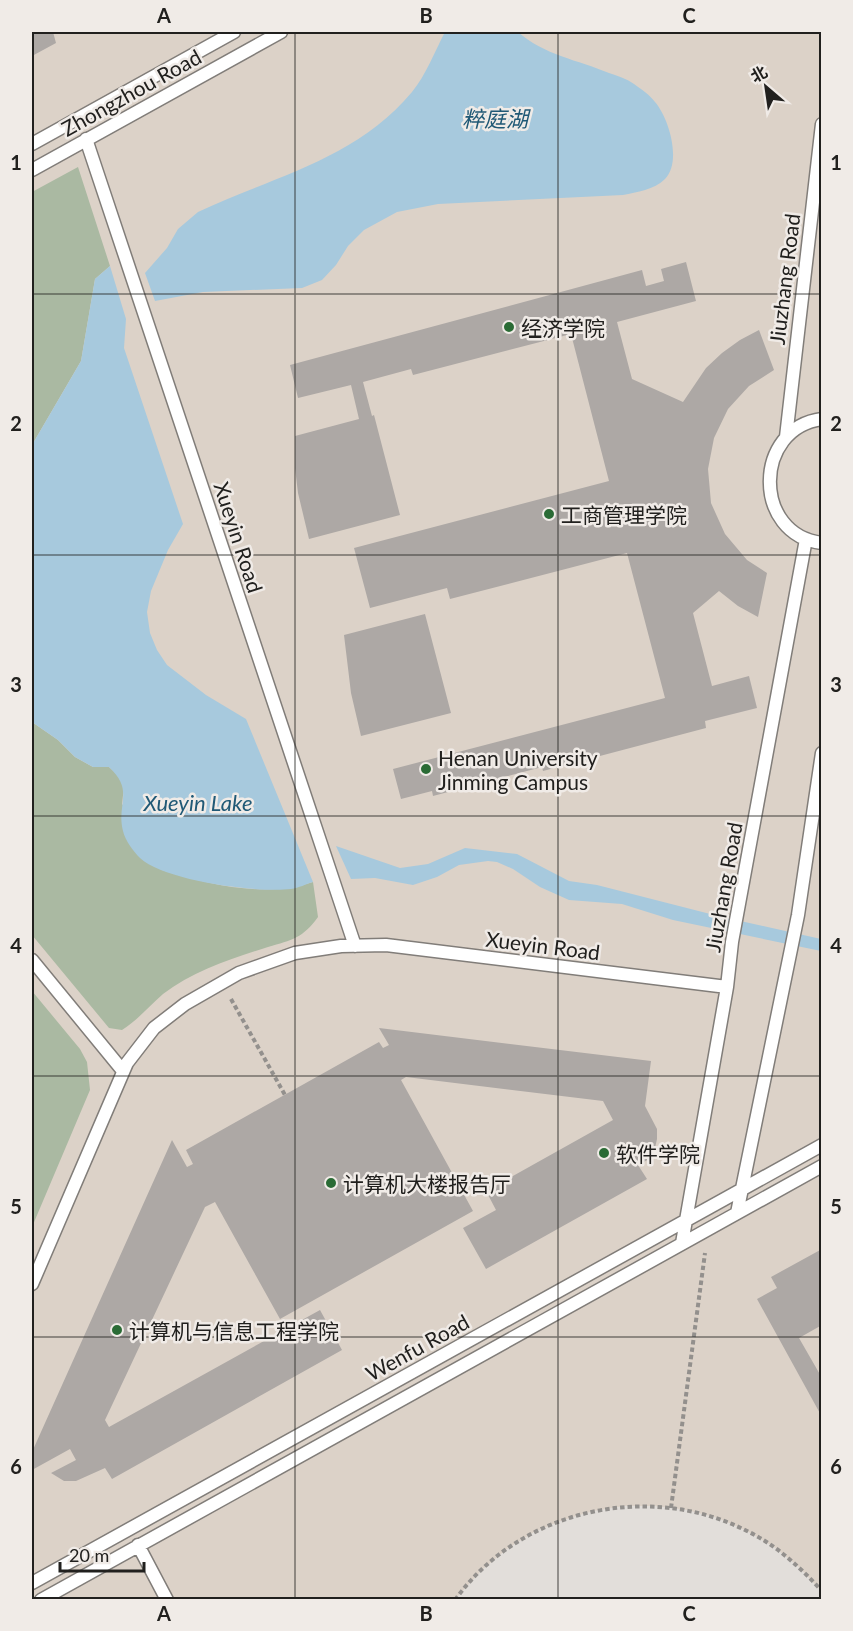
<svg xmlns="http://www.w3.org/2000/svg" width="853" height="1631" viewBox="0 0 853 1631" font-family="Lato,'Noto Sans SC',sans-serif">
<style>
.built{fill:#dcd2c8}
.green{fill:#aab9a2}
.water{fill:#a7c9dd}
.building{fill:#ada8a5}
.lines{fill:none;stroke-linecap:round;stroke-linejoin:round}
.service-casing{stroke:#817d79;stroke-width:15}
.path{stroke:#93908d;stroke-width:4;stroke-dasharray:4.5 3;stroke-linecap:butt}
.service{stroke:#fff;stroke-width:12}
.grid{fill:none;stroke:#21201e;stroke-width:1.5;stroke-opacity:0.55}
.poi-dot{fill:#2a6b35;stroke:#f0ebe7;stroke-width:2}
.labels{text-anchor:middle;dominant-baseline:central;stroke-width:5;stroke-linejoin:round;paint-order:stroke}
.street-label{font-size:21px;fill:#21201e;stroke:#f0ebe7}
.poi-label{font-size:21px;fill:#21201e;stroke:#f0ebe7;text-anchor:start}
.water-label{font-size:22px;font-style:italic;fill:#205976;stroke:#f0ebe7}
.neatline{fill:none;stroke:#21201e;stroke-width:2}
.grid-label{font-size:20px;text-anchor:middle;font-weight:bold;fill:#21201e}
</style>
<rect width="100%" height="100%" fill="#e2deda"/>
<path class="built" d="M32 32H821V1591L799 1567 774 1547 747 1531 718 1518 687 1510 655 1506H624L593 1511 563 1520 534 1532 507 1549 483 1569 455 1599 32 1600Z"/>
<path class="green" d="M78 167 110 266 95 279 81 361 32 445V192Z
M32 722 58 740 75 757 93 767H109L119 776 124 787 122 804 162 870C210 885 265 898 313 882L318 917C303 938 292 940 268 947 233 958 193 971 163 994 149 1006 138 1020 122 1030L109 1028 32 935Z
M32 991 80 1049 87 1062 90 1090 32 1227Z"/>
<path class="water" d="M445 32H518C544 55 578 60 609 73 618 76 627 79 634 84 641 89 650 95 655 102 669 118 682 162 665 179 654 190 637 192 623 195L438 204 397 212 364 230 348 246 336 265 322 280 302 288 203 292 155 301 145 273 167 248 178 229 198 212C274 176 355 160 412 92 426 75 435 51 445 32Z
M110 266 126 319 124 348 183 524 168 550 151 591 147 612 150 633 157 650 167 665 206 695 246 719 313 882C306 884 299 888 291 889 257 893 165 881 140 858 133 851 125 840 123 831 116 804 135 791 109 767H93L75 757 58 740 32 722V445L81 361 95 279Z
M336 846 400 868 428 864 465 848 517 854 569 881 597 885 718 916 821 939V951L673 920 622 904 569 900 540 887 513 869 497 862 488 861 459 865 437 877 413 885 375 878 351 879Z"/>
<path class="building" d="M32 32H53L56 43 32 56Z
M686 262 696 301 617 322 632 379 683 402 706 368 722 353 740 340 759 330 774 370 749 386 728 409 714 438 708 469 711 503 725 534 747 560 767 573 758 617 738 606 719 591 693 613 712 686 749 676 757 708 705 721 706 728 543 771 542 767 433 796 432 791 401 799 393 769 665 698 627 553 450 599 447 588 370 608 354 548 609 481 571 334 413 375 411 369 363 382 372 416 374 415 400 515 309 539 298 493 295 468V436L359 419 351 385 298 398 290 365 642 270 646 286 664 281 661 269Z
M425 614 451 713 361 736 351 693 344 635Z
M379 1028 651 1061 645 1106 657 1129V1139L653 1157 638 1165 647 1179 486 1269 463 1228 496 1210 486 1191 613 1120 603 1101 406 1077 401 1080 473 1211 280 1319 215 1202 205 1207 105 1420 109 1427 320 1310 342 1350 112 1479 105 1468 76 1481H64L51 1473 76 1460 70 1449 32 1470V1452L172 1140 187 1167 193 1164 186 1150 379 1042 383 1048 389 1045Z
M822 1249V1325L799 1338 822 1378V1417L757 1299 777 1288 771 1277Z"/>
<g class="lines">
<defs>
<path id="service" d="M86 139 355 946
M32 144 234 32
M32 170 281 32
M822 419C753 428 752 535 822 543
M786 437 822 124
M32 960 123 1071
M737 1213 798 915 822 753
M682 1243 727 987 732 942 806 539
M32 1284 127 1063 154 1028 185 1004 239 973 295 953 341 946 386 945 727 987
M138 1545 167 1600
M32 1583 822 1145
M41 1600 822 1166"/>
</defs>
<use href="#service" class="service-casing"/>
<path class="path" d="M231 999 285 1095
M671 1508 705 1253
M455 1600C520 1509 649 1481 747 1531 776 1545 800 1567 822 1591"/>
<use href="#service" class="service"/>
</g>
<path class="grid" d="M295 32V1600M558 32V1600M32 294H822M32 555H822M32 816H822M32 1076H822M32 1337H822"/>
<g class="poi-dot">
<circle cx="509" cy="327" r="6"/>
<circle cx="549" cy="514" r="6"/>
<circle cx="426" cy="769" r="6"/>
<circle cx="604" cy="1153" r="6"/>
<circle cx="331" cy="1183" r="6"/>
<circle cx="117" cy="1330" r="6"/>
</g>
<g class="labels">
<g class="street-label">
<text transform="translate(131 92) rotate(-29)">Zhongzhou Road</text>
<text transform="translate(784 279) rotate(-83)">Jiuzhang Road</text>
<text transform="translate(239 537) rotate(72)">Xueyin Road</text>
<text transform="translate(723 887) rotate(-80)">Jiuzhang Road</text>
<text transform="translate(543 945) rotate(7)">Xueyin Road</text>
<text transform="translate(417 1347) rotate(-29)">Wenfu Road</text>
</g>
<g class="poi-label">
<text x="521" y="327">经济学院</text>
<text x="561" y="514">工商管理学院</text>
<text x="438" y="757">Henan University<tspan x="438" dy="24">Jinming Campus</tspan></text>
<text x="616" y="1153">软件学院</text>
<text x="343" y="1183">计算机大楼报告厅</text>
<text x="129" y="1330">计算机与信息工程学院</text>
</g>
<g class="water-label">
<text x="495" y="118">粹庭湖</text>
<text x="198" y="802">Xueyin Lake</text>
</g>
</g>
<rect width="853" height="1631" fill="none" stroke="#f0ebe7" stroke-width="66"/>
<g transform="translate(766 87) rotate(331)" stroke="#f0ebe7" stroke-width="4.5" paint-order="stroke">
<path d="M0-4.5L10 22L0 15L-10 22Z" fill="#21201e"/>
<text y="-9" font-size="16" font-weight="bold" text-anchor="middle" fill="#21201e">北</text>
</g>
<path d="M60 1562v9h84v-9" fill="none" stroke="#21201e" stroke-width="3"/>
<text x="69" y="1562" font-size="18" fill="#21201e" stroke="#f0ebe7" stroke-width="4.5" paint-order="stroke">20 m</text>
<rect x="33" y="33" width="787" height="1565" class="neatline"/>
<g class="grid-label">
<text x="164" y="23">A</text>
<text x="426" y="23">B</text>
<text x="689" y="23">C</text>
<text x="16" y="170">1</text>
<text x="836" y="170">1</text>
<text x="16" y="431">2</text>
<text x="836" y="431">2</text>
<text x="16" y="692">3</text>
<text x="836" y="692">3</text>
<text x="16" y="953">4</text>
<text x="836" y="953">4</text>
<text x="16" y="1214">5</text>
<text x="836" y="1214">5</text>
<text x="16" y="1474">6</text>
<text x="836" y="1474">6</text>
<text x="164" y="1621">A</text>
<text x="426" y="1621">B</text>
<text x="689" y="1621">C</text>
</g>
</svg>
